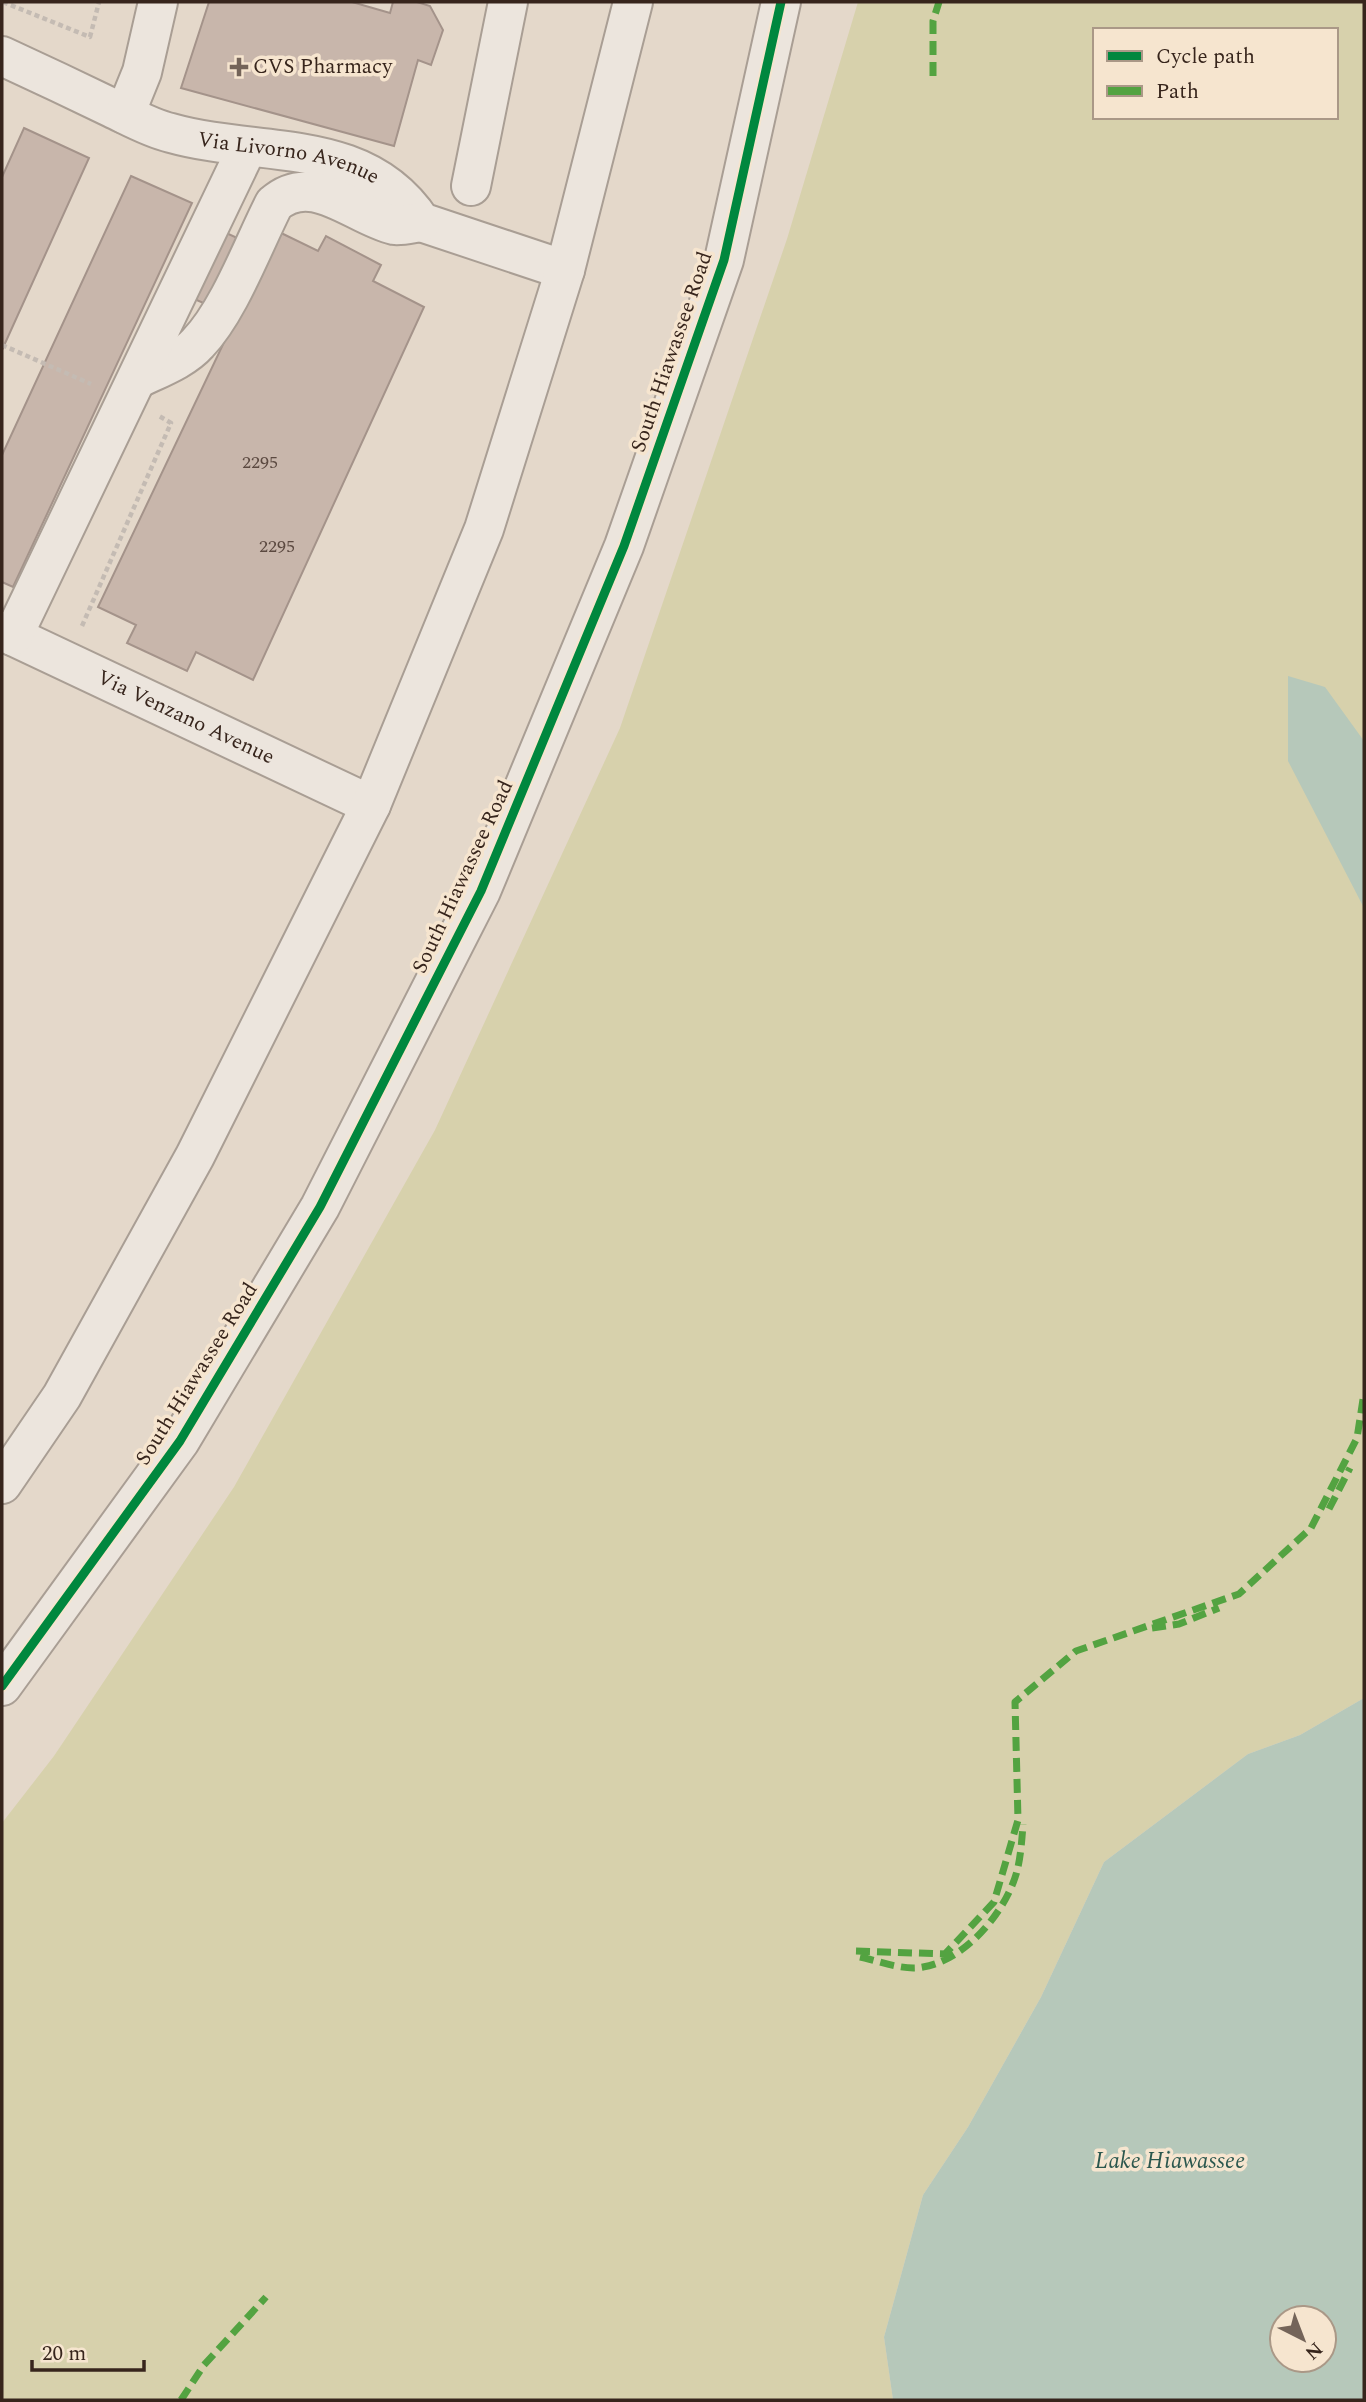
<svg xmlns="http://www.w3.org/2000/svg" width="1366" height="2402" viewBox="0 0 1366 2402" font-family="Spectral,serif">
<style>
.green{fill:#d7d1ac;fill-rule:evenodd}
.water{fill:#b6c8ba;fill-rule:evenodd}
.building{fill:#c8b6ab;stroke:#a4938a;stroke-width:2}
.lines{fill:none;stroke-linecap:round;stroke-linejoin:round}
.minor-casing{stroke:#a99e94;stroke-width:42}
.path{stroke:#c4bbb3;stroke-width:4.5;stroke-dasharray:5 3.5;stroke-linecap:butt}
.minor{stroke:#ece5dd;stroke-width:38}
.quiet{stroke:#53a341;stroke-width:7;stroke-dasharray:14 7;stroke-linecap:butt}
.cycleway-casing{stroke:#f6e5cf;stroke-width:13}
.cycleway{stroke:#00873e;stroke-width:9}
.poi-dot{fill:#746459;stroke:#f6e5cf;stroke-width:2.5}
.labels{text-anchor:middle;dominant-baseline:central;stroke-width:7;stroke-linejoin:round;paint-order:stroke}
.number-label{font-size:18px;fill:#5b4940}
.poi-label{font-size:21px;fill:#37251c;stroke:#f6e5cf;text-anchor:start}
.street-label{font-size:21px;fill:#37251c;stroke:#f6e5cf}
.water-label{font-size:23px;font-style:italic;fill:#2b574e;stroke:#f6e5cf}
</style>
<rect width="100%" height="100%" fill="#e4d8ca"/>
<path class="green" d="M858 2H1364V1698L1300 1735 1248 1754 1104 1862 1041 1997 968 2127 923 2195 884 2337 893 2400H2V1823L54 1756 234 1487 435 1130 620 728 787 239ZM1095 30H1336V117H1095Z"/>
<path class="water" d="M1288 676 1325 687 1364 741V908L1288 761Z
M1364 1698V2400H893L884 2337 923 2195 968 2127 1041 1997 1104 1862 1248 1754 1300 1735ZM1282 2318H1324V2360H1282Z"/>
<path class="building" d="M209 2H352L390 13 393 2H417L430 6 443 30 431 65 418 60 394 146 181 88Z
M24 128 89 158 2 350V177Z
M131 176 192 203 13 587 2 582V455Z
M277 231 318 251 326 236 381 265 373 281 424 307 253 680 196 652 187 671 127 643 136 625 98 607Z
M224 232 266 251 235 317 192 298Z"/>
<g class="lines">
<defs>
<g id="minor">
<path id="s1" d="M2 56C39 73 75 90 112 108 131 117 150 128 171 133 259 158 364 135 421 222L565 270"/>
<path d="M125 114 142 72 158 2"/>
<path d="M471 186 508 2"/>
<path d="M137 379C157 369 183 360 198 343 229 311 253 245 274 204 312 170 355 216 394 225 402 226 413 223 421 222"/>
<path id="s2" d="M2 631 371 805"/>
<path d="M13 636 247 148"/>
<path d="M2 1484 62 1396 195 1156 371 805 484 529 565 270 633 2"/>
<path d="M2 1686 180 1441 320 1207 481 891 624 546 724 260 781 2"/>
</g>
</defs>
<use href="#minor" class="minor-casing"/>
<path class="path" d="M3 2 90 37 99 2
M2 345 91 384
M82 626 171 423 159 416"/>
<use href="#minor" class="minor"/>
<path class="quiet" d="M933 76V21L939 2
M1329 1509 1350 1468
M1152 1628 1179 1624 1219 1608
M856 1951 945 1954 994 1902 1018 1820 1015 1702 1076 1651 1239 1594 1311 1528 1357 1438 1364 1393
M860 1957C879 1961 904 1971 923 1967 967 1960 1009 1908 1018 1867 1021 1853 1022 1838 1023 1824
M181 2400 204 2365 266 2297"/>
<defs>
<path id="cycleway" d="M2 1686 180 1441 320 1207 481 891 624 546 724 260 781 2"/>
</defs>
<use href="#cycleway" class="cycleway-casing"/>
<use href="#cycleway" class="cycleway"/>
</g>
<path class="poi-dot" d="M235.5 56.5h7v7h7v7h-7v7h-7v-7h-7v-7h7z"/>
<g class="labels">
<g class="number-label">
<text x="260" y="462">2295</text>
<text x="277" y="546">2295</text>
</g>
<g class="poi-label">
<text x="253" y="67">CVS Pharmacy</text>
</g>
<g class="street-label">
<text stroke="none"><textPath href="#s1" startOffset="306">Via Livorno Avenue</textPath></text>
<text transform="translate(672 352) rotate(-71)">South Hiawassee Road</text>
<text stroke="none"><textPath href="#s2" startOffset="203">Via Venzano Avenue</textPath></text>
<text transform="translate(463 877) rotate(-65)">South Hiawassee Road</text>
<text transform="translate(197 1374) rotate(-58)">South Hiawassee Road</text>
</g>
<g class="water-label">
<text x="1170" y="2161">Lake Hiawassee</text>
</g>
</g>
<rect width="1366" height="2402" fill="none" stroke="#37251c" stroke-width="7"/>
<rect x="1093" y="28" width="245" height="91" fill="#f6e5cf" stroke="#aa9887" stroke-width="2"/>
<rect x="1107" y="51" width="35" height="10" fill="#00873e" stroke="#aa9887" stroke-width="2"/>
<text x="1156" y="63" font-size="21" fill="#37251c">Cycle path</text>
<rect x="1107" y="86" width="35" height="10" fill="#53a341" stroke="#aa9887" stroke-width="2"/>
<text x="1156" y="98" font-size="21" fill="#37251c">Path</text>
<g transform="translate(1303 2339) rotate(138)"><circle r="33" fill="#f6e5cf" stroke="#aa9887" stroke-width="2"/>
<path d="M0-5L12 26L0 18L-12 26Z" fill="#746459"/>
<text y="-10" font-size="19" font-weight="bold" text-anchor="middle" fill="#37251c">N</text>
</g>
<path d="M32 2360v10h112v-10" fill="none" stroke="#37251c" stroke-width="3.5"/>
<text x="42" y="2360" font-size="21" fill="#37251c" stroke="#f6e5cf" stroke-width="5" paint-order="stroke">20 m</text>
</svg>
